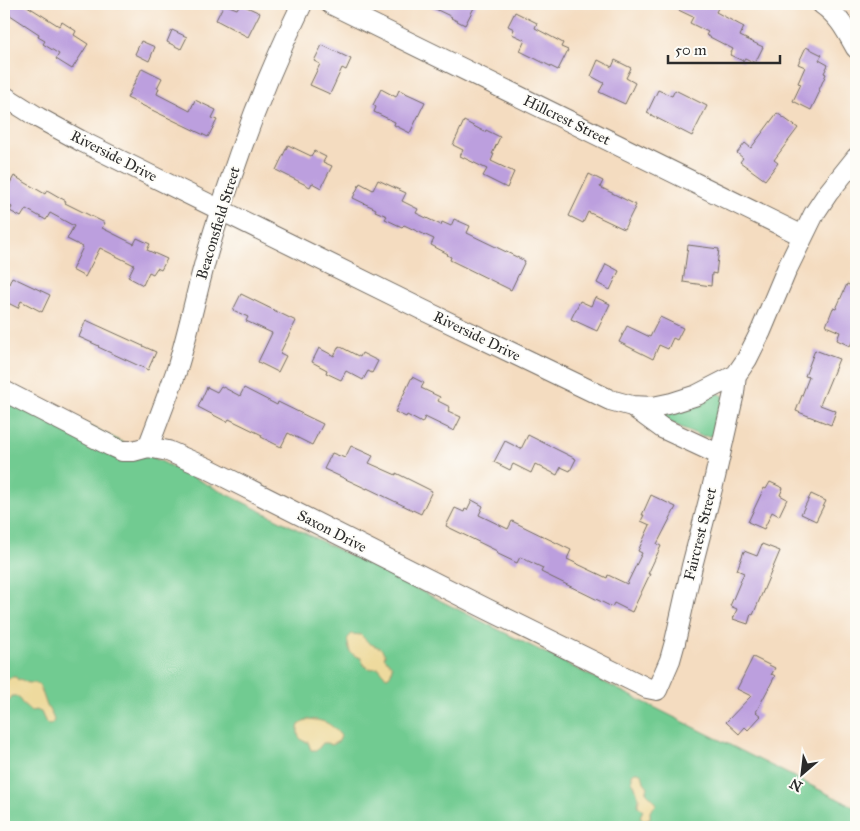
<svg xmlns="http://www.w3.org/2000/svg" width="860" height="831" viewBox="0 0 860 831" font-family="'IM FELL Great Primer',serif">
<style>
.green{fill:#71cb91;stroke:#4e7b5e}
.sand{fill:#eeda9e;stroke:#8c8264}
.building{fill:#bc9fde}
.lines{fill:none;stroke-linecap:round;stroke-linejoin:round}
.minor-casing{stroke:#71695f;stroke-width:22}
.minor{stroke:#fff;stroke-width:20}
.labels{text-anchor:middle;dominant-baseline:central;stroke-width:4;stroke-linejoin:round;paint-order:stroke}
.street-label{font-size:15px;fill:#2b2b2b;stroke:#fdfcf7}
</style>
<rect width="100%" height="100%" fill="#fdfcf7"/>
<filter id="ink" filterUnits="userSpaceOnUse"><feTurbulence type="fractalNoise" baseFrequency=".02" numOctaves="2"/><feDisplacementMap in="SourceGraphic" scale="10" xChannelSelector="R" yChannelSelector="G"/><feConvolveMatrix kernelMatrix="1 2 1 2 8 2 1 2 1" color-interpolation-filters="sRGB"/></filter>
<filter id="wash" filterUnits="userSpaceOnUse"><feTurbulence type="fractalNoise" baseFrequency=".0096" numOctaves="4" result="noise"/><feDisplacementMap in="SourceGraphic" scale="20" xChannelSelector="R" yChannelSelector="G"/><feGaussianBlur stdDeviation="1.12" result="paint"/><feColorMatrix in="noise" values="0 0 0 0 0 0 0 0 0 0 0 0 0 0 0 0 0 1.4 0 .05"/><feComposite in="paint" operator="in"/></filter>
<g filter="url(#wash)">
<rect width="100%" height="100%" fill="#f4dcc0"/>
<path class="green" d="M4 383 856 808V827H4Z
M719 393 724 397 721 421 713 436H701L662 419 665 413Z"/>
<path class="sand" d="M352 634 361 635C364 638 367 642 371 644 380 649 380 645 385 655L384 657 392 666 391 673 389 676 386 677 379 668 369 669 364 665 361 658C352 654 350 655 348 644 347 639 347 638 352 634Z
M12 677H16L18 680 20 679 28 683H35L40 686 47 706 52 715 54 720 52 724 49 725 46 723 41 712 36 710 31 711 21 702 20 699 16 696H12L9 701 4 700C4 691 2 681 12 677Z
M308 719C325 721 330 722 341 736L339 741 331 745 327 743H323L317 750H311L308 742C299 742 296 733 299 725Z
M635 772H638L642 774 644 782 648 787 646 792 655 801 656 805 650 811V818L644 820 640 817 643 810 638 806 639 798 635 786 632 781V774Z"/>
<g id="blocks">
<path class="building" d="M4 4H24L59 26 62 22 76 31 74 35 88 44 72 69 56 59 59 54 43 44 45 41 38 37 39 34 4 11Z
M224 4 237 9 240 4 260 13 248 37 216 20Z
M425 4H476L465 25 451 18 452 17Z
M666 4H720L716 12 744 27 740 36 763 47 755 63 745 58 743 61 730 55 733 49 706 35 708 32 690 23 693 17Z
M515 12 537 23 535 28 563 43 561 47 568 50 558 70 520 51 525 40 512 34 514 29 508 26Z
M172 30 187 37 181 49 167 42Z
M141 41 155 47 149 61 135 54Z
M322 45 351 59 346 70 342 68 330 94 310 85 320 64 314 61Z
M806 47 822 55 819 60 828 65 824 73 826 74 819 90 820 91 811 110 793 101 801 84 798 83 805 67 798 64Z
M598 60 612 67 615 60 631 68 626 78 635 83 625 104 599 92 604 83 591 76Z
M142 68 162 78 157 88H159L157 94 190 111 195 100 216 110 212 118 217 120 208 137 127 98Z
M381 89 396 97 399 90 425 102 410 133 394 125 395 122 374 112 376 107 373 105Z
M658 90 672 96 675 90 707 106 692 136 647 113Z
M777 113 798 128 774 160 778 163 765 180 740 162 743 158 737 153 745 143 751 148Z
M464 121 485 132 486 130 500 137 492 154H494L491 161 514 172 507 188 483 176 487 169 460 156 463 150 453 145Z
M288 145 311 156 314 151 326 157 323 162 332 166 321 188 312 183 310 187 276 170Z
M589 174 603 181 600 187 636 205 624 229 588 212 583 223 569 216Z
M14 176 45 194 47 190 66 201 65 203 105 223 102 228 134 244 137 238 150 244 147 250 167 259 161 270 157 268 153 274 149 272 143 285 128 277 134 265 100 248 85 277 72 270 83 247 67 239 74 226 50 213 46 220 26 209 21 217 10 211 12 207 4 202V194Z
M378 180 406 193 402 201 418 209 416 213 441 225 442 222 451 226 454 219 470 226 467 233 525 261 511 290 450 260 451 257 447 255 448 254 431 245 434 239 404 225 402 227 385 219 387 216 375 211 376 209 353 198 360 183 373 190Z
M688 245 719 249 716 274 712 273 711 286 683 282Z
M606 264 619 271 610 290 597 283Z
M12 277 50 295 42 312 21 301 18 308 4 301V282L9 284Z
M847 284 856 288V344L852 342 850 346 837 340 840 332 826 326 833 308 836 309Z
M241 294 296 321 280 353 286 356 278 372 258 362 272 333 246 321 248 317 233 310Z
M595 297 610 304 597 331 571 319 580 301 591 306Z
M660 317 683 328 677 340 673 338 668 349 659 345 653 359 619 342 627 326 650 337Z
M86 320 156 352 148 370 98 347 99 346 79 337Z
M339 346 360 357 362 353 378 361 372 373 368 371 363 380 346 371 341 380 326 373 327 370 312 362 319 348 334 356Z
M815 350 839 359 820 405 836 411 831 425 796 411 809 377 805 376Z
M412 377 424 383 421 388 440 397 438 401 450 407 448 411 461 417 454 431 425 417 422 423 407 415 406 417 395 412Z
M221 386 240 396 244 388 277 405 278 402 323 424 312 445 288 433 281 447 261 437 262 435 229 419 227 422 198 407 207 387 217 392Z
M528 435 576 459 570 471 561 467 557 475 535 464 531 473 513 464 510 470 494 462 505 441 521 449Z
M351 446 373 456 369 463 396 475V473L432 491 421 514 367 488V489L324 469 332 453 345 458Z
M770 482 783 488 780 495 787 499 779 516 772 512 764 529 748 522 764 488 766 489Z
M811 494 826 501 816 521 801 514Z
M651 495 676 507 657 544 661 546 648 574H650L632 612 614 603 612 607 541 572 543 568 520 557 517 563 496 553 497 551 446 526 455 508 464 512 465 509 467 510 472 500 483 506 479 515 508 529 512 521 571 550 567 559 607 578 608 575 627 584 642 553 638 551 650 525 641 521 644 515H642Z
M762 544 780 551 753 615 751 614 748 624 733 619 737 609 730 606 744 573 737 570 744 551 757 556Z
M753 657 775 668 771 675 772 674 775 676 756 712 761 716 748 730 745 727 739 734 726 722 751 696 737 689Z"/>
</g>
</g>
<g filter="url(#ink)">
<use href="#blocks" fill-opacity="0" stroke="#71695f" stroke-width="1"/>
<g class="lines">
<defs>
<path id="minor" d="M331 4 803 236
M822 4C839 16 846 30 856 48
M4 96 39 118 83 142 423 310 610 400 632 406 653 407 672 403 697 395 736 375 747 359 761 331 787 269 814 214 828 193 856 158
M4 391 111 446 122 451H133L148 447 168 451 207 468 487 609 647 688 657 690 670 660 675 642 692 566 715 477 734 393 736 375
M632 406 662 428 720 455
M148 447C158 421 168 395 177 369 190 327 198 283 211 241 235 160 265 80 302 4"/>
</defs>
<use href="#minor" class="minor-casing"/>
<use href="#minor" class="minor"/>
</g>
</g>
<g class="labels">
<g class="street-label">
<text transform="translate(567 120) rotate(26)">Hillcrest Street</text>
<text transform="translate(114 156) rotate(27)">Riverside Drive</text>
<text transform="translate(218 223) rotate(-73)">Beaconsfield Street</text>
<text transform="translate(477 336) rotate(26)">Riverside Drive</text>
<text transform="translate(332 531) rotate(27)">Saxon Drive</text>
<text transform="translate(700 534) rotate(-76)">Faircrest Street</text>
</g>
</g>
<rect width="860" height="831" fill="none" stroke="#fdfcf7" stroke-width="20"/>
<g transform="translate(802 774) rotate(208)" stroke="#fdfcf7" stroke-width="4" paint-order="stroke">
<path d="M0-4L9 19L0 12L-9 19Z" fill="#2b2b2b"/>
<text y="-8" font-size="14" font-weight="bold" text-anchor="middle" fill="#2b2b2b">N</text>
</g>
<path d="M668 55v8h112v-8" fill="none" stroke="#2b2b2b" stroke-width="2.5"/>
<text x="675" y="55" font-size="15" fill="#2b2b2b" stroke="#fdfcf7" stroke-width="4" paint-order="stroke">50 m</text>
</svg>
